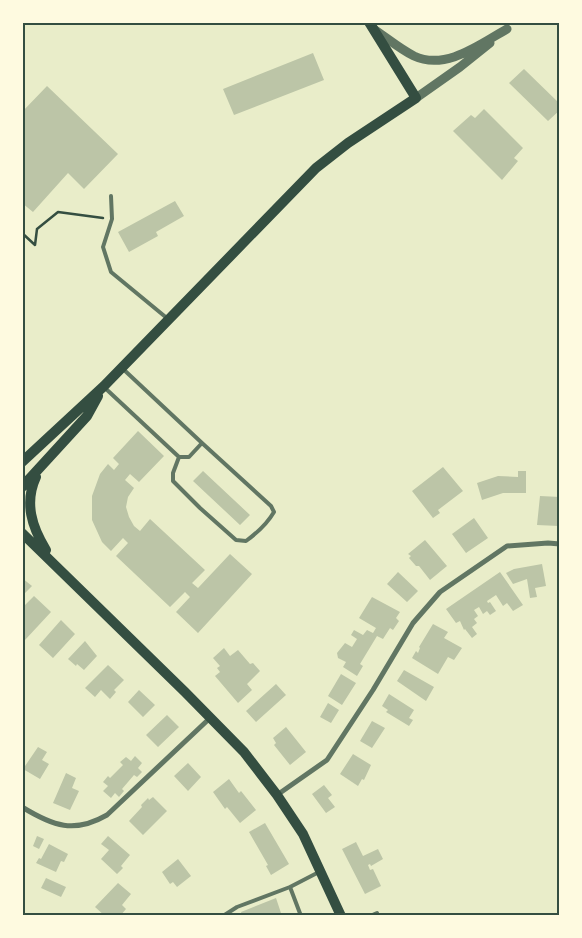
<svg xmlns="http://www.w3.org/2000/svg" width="582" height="938" viewBox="0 0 582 938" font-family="'Noto Sans',sans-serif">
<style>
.building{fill:#bcc5a7}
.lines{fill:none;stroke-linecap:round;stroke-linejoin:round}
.path{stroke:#344e41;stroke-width:2.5}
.service{stroke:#617663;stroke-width:4}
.minor{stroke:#617663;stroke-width:5}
.tertiary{stroke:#617663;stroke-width:9}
.secondary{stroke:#344e41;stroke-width:10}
.neatline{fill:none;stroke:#344e41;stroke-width:2}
</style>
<rect width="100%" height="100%" fill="#e9edc9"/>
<path class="building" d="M313 53 324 80 234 115 223 89Z
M524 69 560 104V110L548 121 509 83Z
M47 86 118 154 84 189 68 173 33 212 22 203V112Z
M484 109 523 148 514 158 518 161 502 180 453 131 471 115 475 118Z
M175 201 184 216 156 232 158 236 129 252 118 232Z
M138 431 164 456 139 482 130 474 125 480 134 488 128 497 126 507 129 517 134 526 140 531 150 519 205 570 192 583 198 588 230 554 252 574 198 633 176 612 190 597 185 592 170 607 116 556 128 543 123 538 111 551 102 542 92 520V496L100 474 108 464 114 470 119 464 113 458Z
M443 467 463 491 438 510 440 513 433 518 412 491Z
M203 471 250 515 240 525 193 481Z
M518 471H526V493H503L482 500 477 483 498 476 518 477Z
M540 496 560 497 559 526 537 525Z
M474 518 488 538 466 553 452 534Z
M425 540 447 566 430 580 419 566H416L409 558 411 556 408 554Z
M542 564 546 586 535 588 537 597 530 598 527 579 513 584 506 573 514 569Z
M398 572 418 591 407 602 387 584Z
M500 572 523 605 513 611 507 603 503 606 496 595 487 601 488 603 490 602 496 611 490 615 487 611 483 614 479 607 474 610 478 616 474 619 477 623 472 627 477 634 472 638 465 629 464 630 460 621 456 623 446 609Z
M22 578 32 586 22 596Z
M34 596 51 612 25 640 22 638V608Z
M372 597 400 612 396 618 399 621 393 630 390 628 383 639 377 636 360 664 363 666 357 676 343 667 346 662 338 658 337 653 345 643 352 647 357 639 351 635 354 630 363 635 367 630 373 633 376 628 359 618Z
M61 620 75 634 53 658 39 645Z
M433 624 448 632 444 638 462 648 454 660 448 657 438 674 412 658 416 651 418 653 420 648 419 647Z
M85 641 97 656 84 670 77 664 76 666 68 659Z
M224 648 230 656 238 650 250 664 253 663 260 671 247 684 252 690 238 703 215 676 220 672 217 668 220 666 213 658Z
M108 665 124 680 114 690 116 692 110 699 101 690 95 697 85 688Z
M404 670 434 687 426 701 397 681Z
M341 674 356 683 342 705 328 696Z
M276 684 286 695 256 722 246 711Z
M139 690 155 705 143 717 128 702Z
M389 694 414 710 409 718 413 720 409 726 386 712 388 710 382 706Z
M328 703 339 710 331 723 320 717Z
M167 715 179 727 158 747 146 735Z
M372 721 385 728 372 748 360 741Z
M286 727 306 752 290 765 274 745 276 743 273 738Z
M38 747 47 752 42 760 49 764 40 779 23 769Z
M353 754 371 765 364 780 362 779 358 786 340 774Z
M135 756 142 763 138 768 142 772 137 777 134 775 122 789 124 791 119 797 115 793 111 798 103 791 108 786 103 782 108 776 110 778 123 765 120 762 126 757 131 761Z
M188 763 201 777 188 791 174 776Z
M66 773 76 778 72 788 79 791 70 810 53 803Z
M229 779 239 793 241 791 256 810 240 823 227 807 225 809 213 792Z
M324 785 332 795 328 798 335 807 326 813 312 794Z
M153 797 167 811 143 835 129 821 142 807 141 805 148 798 149 800Z
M265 823 289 864 271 875 266 866 268 865 249 832Z
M37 836 44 839 39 849 33 846Z
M108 836 130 855 121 866 123 868 117 874 101 859 109 850 101 844Z
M356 842 363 856 378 849 383 859 371 866 370 864 368 865 370 870 373 869 381 886 365 894 342 849Z
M49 844 68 854 64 862 61 861 56 872 36 863 39 858 41 859Z
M178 859 191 876 177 887 173 882 170 884 162 872Z
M46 878 66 887 61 897 41 888Z
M118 883 131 894 122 905 126 909 120 916H105L95 907Z
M276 898 282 916H242L241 912Z"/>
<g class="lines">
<path class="path" d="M22 233 35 245 37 229 58 212 103 218"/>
<path class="service" d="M111 196 112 219 103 247 111 272 168 319
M122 368 202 443
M105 388 179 457H189L202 443 271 506 274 512C267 524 257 533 246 541L236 540 200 508 173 481V473L179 457
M223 916 237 907 290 887
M301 916 290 887 319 872
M370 916 377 913 378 916"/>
<path class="minor" d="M277 795 327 760 373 690 413 623 440 592 507 546 548 543 560 544
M22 807C53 826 74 834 107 815L210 718"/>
<path class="tertiary" d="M375 30C387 38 400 49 414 56 446 71 480 44 507 29
M416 98 460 67 490 43"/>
<path class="secondary" d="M22 462 104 386 316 168 348 143 416 98 369 22
M36 477C24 503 32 527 46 550
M22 487 87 416 98 396
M22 533 185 692 244 752 277 795 303 834 341 916"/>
</g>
<rect width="582" height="938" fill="none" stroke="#fefae0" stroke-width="48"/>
<rect x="24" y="24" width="534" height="890" class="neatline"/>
</svg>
